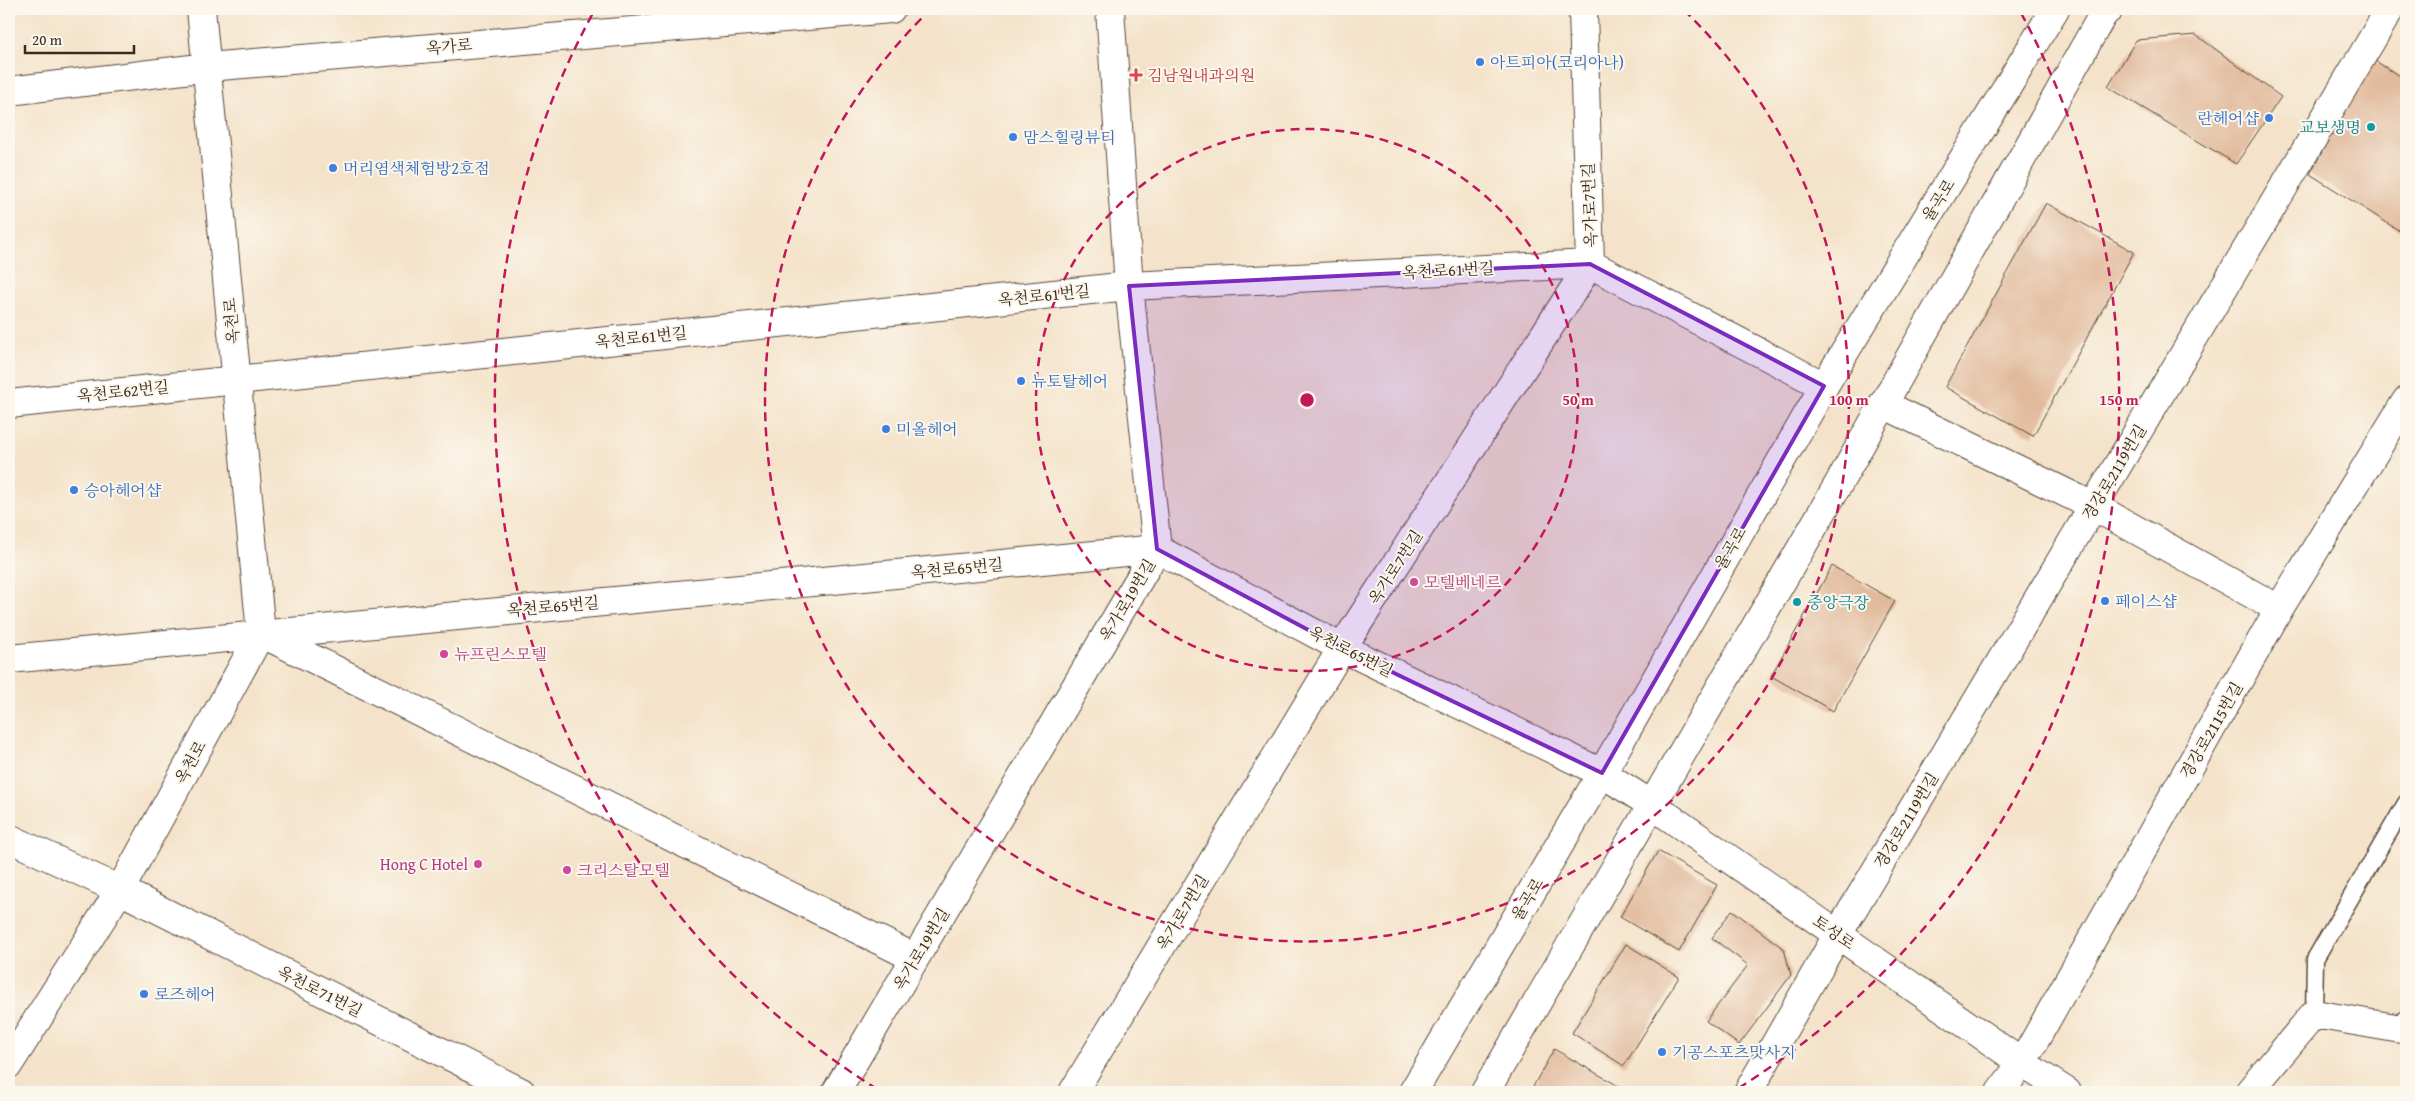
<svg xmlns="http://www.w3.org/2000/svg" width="2415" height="1101" viewBox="0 0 2415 1101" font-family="'Gentium Book Plus','Noto Serif KR',serif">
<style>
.building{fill:#e1ba9c}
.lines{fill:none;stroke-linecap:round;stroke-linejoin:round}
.service-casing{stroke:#574638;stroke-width:19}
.minor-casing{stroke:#574638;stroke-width:30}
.tertiary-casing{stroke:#574638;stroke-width:30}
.primary-casing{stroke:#574638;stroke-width:30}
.service{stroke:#fff;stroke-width:16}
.minor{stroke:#fff;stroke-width:28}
.tertiary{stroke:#fff;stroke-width:28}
.primary{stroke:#fff;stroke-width:28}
.marked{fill:#7b2cbf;fill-opacity:0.2;stroke:#7b2cbf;stroke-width:4;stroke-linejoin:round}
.ring{fill:none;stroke:#c2185b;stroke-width:2.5;stroke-dasharray:9 6}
.shop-dot{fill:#3f7fe0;stroke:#fbf7ec;stroke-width:2}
.health-dot{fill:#e0444e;stroke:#fbf7ec;stroke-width:2}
.culture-dot{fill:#0f9aa8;stroke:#fbf7ec;stroke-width:2}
.hotel-dot{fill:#d1479c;stroke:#fbf7ec;stroke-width:2}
.labels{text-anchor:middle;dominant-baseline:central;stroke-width:4;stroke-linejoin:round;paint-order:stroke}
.street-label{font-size:16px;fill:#3b2a1e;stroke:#fbf7ec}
.shop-label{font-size:16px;fill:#366cbe;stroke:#fbf7ec;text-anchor:start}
.health-label{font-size:16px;fill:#be3a42;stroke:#fbf7ec;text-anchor:start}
.culture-label{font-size:16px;fill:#0d838f;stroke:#fbf7ec;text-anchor:end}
.hotel-label{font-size:16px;fill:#b23c85;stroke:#fbf7ec;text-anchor:start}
.centre{fill:#c2185b;stroke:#fbf7ec;stroke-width:2.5}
.ring-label{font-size:15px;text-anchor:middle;font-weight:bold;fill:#c2185b;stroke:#fbf7ec;stroke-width:4;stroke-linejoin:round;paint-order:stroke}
</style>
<rect width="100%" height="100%" fill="#fbf7ec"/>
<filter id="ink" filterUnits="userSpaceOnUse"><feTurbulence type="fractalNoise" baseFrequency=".02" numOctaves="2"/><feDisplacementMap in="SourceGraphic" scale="10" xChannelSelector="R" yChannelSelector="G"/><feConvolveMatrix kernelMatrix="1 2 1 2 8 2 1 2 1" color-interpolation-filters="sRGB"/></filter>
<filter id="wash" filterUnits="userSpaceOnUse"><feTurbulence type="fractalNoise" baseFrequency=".0096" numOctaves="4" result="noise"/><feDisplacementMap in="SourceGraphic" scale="20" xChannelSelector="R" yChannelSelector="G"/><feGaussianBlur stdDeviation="1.12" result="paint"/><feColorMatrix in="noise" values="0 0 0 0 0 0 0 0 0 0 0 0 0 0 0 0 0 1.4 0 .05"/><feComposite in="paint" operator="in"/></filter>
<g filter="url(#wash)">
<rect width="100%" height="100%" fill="#f4e3ca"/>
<g id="blocks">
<path class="building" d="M2196 35 2281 97 2236 164 2108 87 2136 40Z
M2372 59 2406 80V235L2310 174Z
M2046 203 2134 252 2033 436 1945 387Z
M1832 566 1895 601 1833 711 1771 676Z
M1658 851 1717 885 1679 952 1620 917Z
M1732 910 1784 949 1791 975 1739 1045 1706 1021 1748 965 1712 938Z
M1626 944 1679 977 1624 1066 1572 1033Z
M1554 1049 1629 1092H1530Z"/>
</g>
</g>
<g filter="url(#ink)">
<use href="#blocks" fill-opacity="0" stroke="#574638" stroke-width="1"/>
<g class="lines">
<defs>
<path id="service" d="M2314 1014 2315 959 2406 803"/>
<path id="minor" d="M9 404 1129 286 1590 264 1824 386
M1883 404 2093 506 2279 609
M261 633 915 958
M9 659 1157 549 1342 648 1602 773
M9 838 120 890 521 1092
M836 1092 1157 549 1129 286 1110 9
M1073 1092 1342 648 1590 264 1583 9
M1748 1092 1838 934 2390 9
M2000 1092 2022 1063 2279 609 2406 401
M2249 1092 2314 1014 2401 1029 2406 1025"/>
<path id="tertiary" d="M9 91 208 67 891 9
M1602 773 1652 805 2022 1063 2067 1092
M9 1064 120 890 261 633 201 9
M1413 1092 1602 773 1824 386 2055 9
M1485 1092 1839 483 2106 9"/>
<path id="primary" d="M2104 13 2109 9"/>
</defs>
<use href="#service" class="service-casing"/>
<use href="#minor" class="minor-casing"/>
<use href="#tertiary" class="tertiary-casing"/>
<use href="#primary" class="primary-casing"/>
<use href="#service" class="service"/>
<use href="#minor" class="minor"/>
<use href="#tertiary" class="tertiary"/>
<use href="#primary" class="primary"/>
</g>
</g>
<path class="marked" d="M1590 264 1824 386 1602 773 1342 648 1157 549 1129 286Z"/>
<g class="ring">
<circle cx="1307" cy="400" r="271"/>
<path d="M1684 10A542 542 0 1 1 930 10"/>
<path d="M877 1089A812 812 0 0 1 593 13M2021 13A812 812 0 0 1 1737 1089"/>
</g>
<g class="shop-dot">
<circle cx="1480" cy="62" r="5"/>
<circle cx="2269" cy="118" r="5"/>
<circle cx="1013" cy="137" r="5"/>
<circle cx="333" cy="168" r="5"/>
<circle cx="1021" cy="381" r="5"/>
<circle cx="886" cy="429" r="5"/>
<circle cx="74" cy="490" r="5"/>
<circle cx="2105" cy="601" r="5"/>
<circle cx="144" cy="994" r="5"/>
<circle cx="1662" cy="1052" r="5"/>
</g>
<path class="health-dot" d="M1133.5 67.5h5v5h5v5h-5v5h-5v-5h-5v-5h5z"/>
<g class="culture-dot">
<circle cx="2371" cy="127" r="5"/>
<circle cx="1797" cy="602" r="5"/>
</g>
<g class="hotel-dot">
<circle cx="1414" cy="582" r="5"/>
<circle cx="444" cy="654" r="5"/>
<circle cx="478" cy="864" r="5"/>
<circle cx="567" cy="870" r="5"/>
</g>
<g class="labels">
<g class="street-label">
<text transform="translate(449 46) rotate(-5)">옥가로</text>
<text transform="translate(1938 200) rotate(-58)">율곡로</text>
<text transform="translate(1589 205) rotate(-92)">옥가로7번길</text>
<text transform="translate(1448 270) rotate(-3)">옥천로61번길</text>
<text transform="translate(1044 295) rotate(-6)">옥천로61번길</text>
<text transform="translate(231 321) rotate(-95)">옥천로</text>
<text transform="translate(641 337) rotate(-6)">옥천로61번길</text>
<text transform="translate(123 391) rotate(-6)">옥천로62번길</text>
<text transform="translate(2114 472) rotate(-59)">경강로2119번길</text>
<text transform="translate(1730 548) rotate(-60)">율곡로</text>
<text transform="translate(1395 567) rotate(-57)">옥가로7번길</text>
<text transform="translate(957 568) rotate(-5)">옥천로65번길</text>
<text transform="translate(1127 600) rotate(-59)">옥가로19번길</text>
<text transform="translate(553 606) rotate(-5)">옥천로65번길</text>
<text transform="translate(1351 651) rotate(27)">옥천로65번길</text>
<text transform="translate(2211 730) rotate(-60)">경강로2115번길</text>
<text transform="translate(190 762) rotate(-61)">옥천로</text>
<text transform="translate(1906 820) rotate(-59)">경강로2119번길</text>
<text transform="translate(1527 899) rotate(-59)">율곡로</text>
<text transform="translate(1182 912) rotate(-59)">옥가로7번길</text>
<text transform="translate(1834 932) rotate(35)">토성로</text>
<text transform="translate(921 949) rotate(-59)">옥가로19번길</text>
<text transform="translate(320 991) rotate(27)">옥천로71번길</text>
</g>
<g class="shop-label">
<text x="1490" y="62">아트피아(코리아나)</text>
<text x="2259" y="118" text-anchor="end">란헤어샵</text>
<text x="1023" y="137">맘스힐링뷰티</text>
<text x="343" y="168">머리염색체험방2호점</text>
<text x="1031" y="381">뉴토탈헤어</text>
<text x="896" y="429">미올헤어</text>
<text x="84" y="490">승아헤어샵</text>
<text x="2115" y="601">페이스샵</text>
<text x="154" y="994">로즈헤어</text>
<text x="1672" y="1052">기공스포츠맛사지</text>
</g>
<g class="health-label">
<text x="1147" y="75">김남원내과의원</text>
</g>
<g class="culture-label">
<text x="2361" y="127">교보생명</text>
<text x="1807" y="602" text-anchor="start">중앙극장</text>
</g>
<g class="hotel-label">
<text x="1424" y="582">모텔베네르</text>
<text x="454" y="654">뉴프린스모텔</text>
<text x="468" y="864" text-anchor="end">Hong C Hotel</text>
<text x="577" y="870">크리스탈모텔</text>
</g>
</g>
<circle cx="1307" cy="400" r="8" class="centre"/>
<g class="ring-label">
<text x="1578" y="405">50 m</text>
<text x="1849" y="405">100 m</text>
<text x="2119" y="405">150 m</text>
</g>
<rect width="2415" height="1101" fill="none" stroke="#fbf7ec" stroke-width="30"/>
<path d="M25 45v8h109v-8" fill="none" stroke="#3b2a1e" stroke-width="2.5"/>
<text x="32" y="45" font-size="15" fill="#3b2a1e" stroke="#fbf7ec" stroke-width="4" paint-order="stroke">20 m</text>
</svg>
